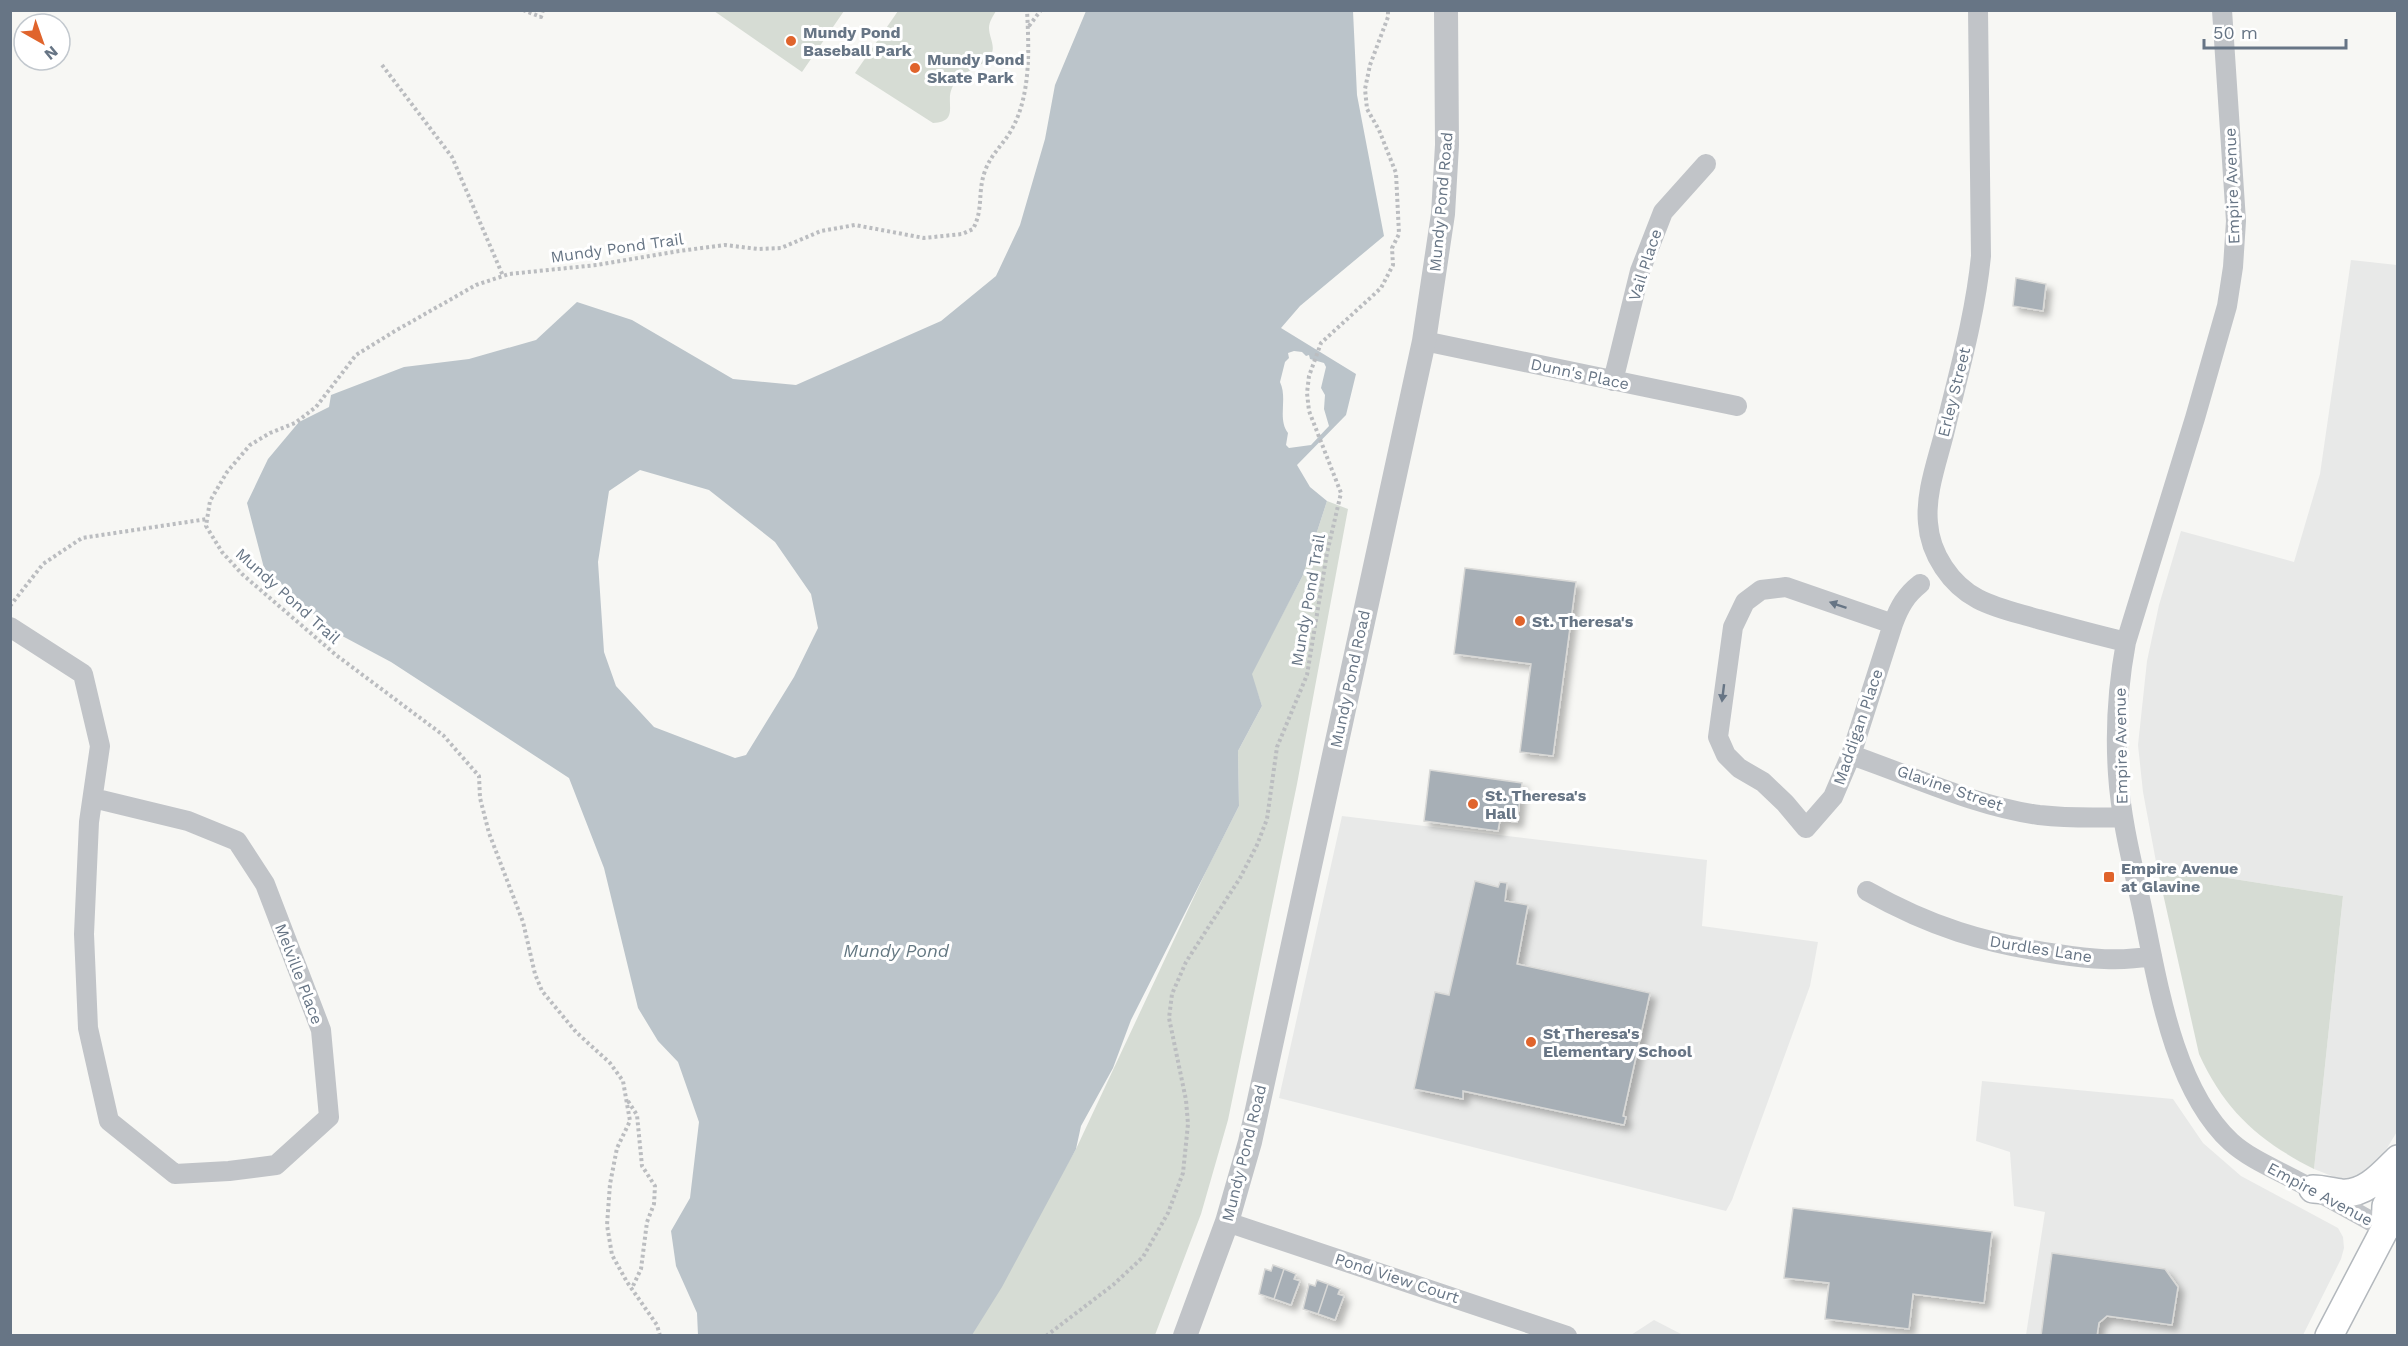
<svg xmlns="http://www.w3.org/2000/svg" width="2408" height="1346" viewBox="0 0 2408 1346" font-family="'Work Sans',sans-serif">
<style>
.built{fill:#e8e9e8}
.green{fill:#d6dcd4}
.water{fill:#bbc4ca;fill-rule:evenodd}
.building{fill:#a7afb6;stroke:#d9d9d7;stroke-width:1.5;filter:url(#shadow)}
.lines{fill:none;stroke-linecap:round;stroke-linejoin:round}
.secondary-casing{stroke:#b3b8bd;stroke-width:30}
.path{stroke:#bbbdc0;stroke-width:4;stroke-dasharray:3 3;stroke-linecap:butt}
.minor{stroke:#c1c4c8;stroke-width:20}
.tertiary{stroke:#c1c4c8;stroke-width:24}
.secondary{stroke:#fff;stroke-width:27}
.oneway{fill:#677585}
.poi-dot{fill:#e0642c;stroke:#fff;stroke-width:2}
.labels{text-anchor:middle;dominant-baseline:central;stroke-width:6;stroke-linejoin:round;paint-order:stroke}
.poi-label{font-size:16px;font-weight:bold;fill:#677585;stroke:#fff;text-anchor:start}
.street-label{font-size:16px;fill:#677585;stroke:#fff}
.water-label{font-size:18px;font-style:italic;fill:#637781;stroke:#fff}
</style>
<defs>
<filter id="shadow"><feDropShadow dx="5.5" dy="5.5" stdDeviation="3" flood-color="#0004"/></filter>
</defs>
<rect width="100%" height="100%" fill="#f7f7f4"/>
<path class="built" d="M2351 260 2397 265 2398 1130 2375 1168 2365 1177 2342 1180 2314 1169 2343 896 2157 867 2143 792 2138 745 2147 661 2159 605 2181 531 2294 562 2320 474Z
M1342 816 1707 860 1702 926 1818 942 1810 986 1732 1200 1726 1211 1279 1098Z
M1982 1081 2173 1099 2203 1143 2241 1176 2338 1228 2343 1237 2344 1248 2341 1259 2303 1335H2026L2045 1212 2014 1206 2010 1152 1976 1141Z
M1654 1320 1683 1335H1631Z"/>
<path class="green" d="M714 11H844L802 72Z
M898 11H996C993 16 989 22 989 28 989 37 996 46 991 55 983 69 959 70 952 88 945 102 960 122 933 123L855 73Z
M1327 501 1348 509 1297 784 1228 1120 1201 1214 1155 1335 970 1336 1076 1149 1208 867 1239 806 1238 751 1262 706 1251 674 1303 575Z
M2157 867 2343 896 2314 1169C2259 1141 2225 1111 2199 1054Z"/>
<path class="water" d="M1086 11H1353L1357 95 1384 236 1300 306 1281 328 1356 374 1346 415 1297 465 1310 487 1327 501 1303 575 1252 674 1262 706 1238 751 1239 806 1131 1020 1113 1068 1081 1126 1076 1149 1002 1287 972 1335H698L697 1313 676 1266 671 1231 690 1198 699 1122 678 1062 658 1041 638 1008 604 868 569 778 391 662 331 630 264 568 247 503 268 459 299 422 329 407 331 395 404 367 469 359 536 340 577 302 632 320 733 379 796 385 941 321 996 276 1020 225 1045 139 1055 85ZM1294 351 1302 352 1306 356 1309 355 1310 359 1324 363 1326 367 1321 388 1325 395 1324 409 1329 426 1311 445 1289 448 1286 445 1288 433C1277 418 1288 399 1280 382L1285 362 1289 358 1288 353ZM640 470 709 490 775 542 811 594 818 628 794 677 746 755 735 758 654 727 616 686 604 652 598 562 609 491Z"/>
<path class="building" d="M2016 278 2046 284 2043 311 2013 306Z
M1465 568 1576 582 1553 756 1520 752 1531 664 1454 654Z
M1430 770 1522 783 1517 822 1500 820 1498 831 1424 821Z
M1475 881 1498 887 1500 882 1507 883 1505 901 1528 905 1517 964 1650 993 1623 1116 1626 1117 1624 1125 1463 1091V1099L1414 1089 1435 992 1449 995Z
M1793 1208 1992 1232 1984 1303 1913 1294 1909 1329 1825 1319 1829 1283 1784 1278Z
M2052 1253 2165 1269 2178 1287 2172 1325 2107 1316 2099 1323 2097 1336H2041Z
M1273 1265 1284 1269 1274 1299 1259 1294 1265 1269 1271 1271Z
M1284 1269 1296 1274 1294 1279 1300 1281 1291 1305 1274 1299Z
M1317 1280 1328 1284 1318 1314 1303 1309 1309 1284 1315 1286Z
M1328 1284 1340 1289 1338 1294 1344 1296 1335 1320 1318 1314Z"/>
<g class="lines">
<defs>
<path id="secondary" d="M2313 1189C2323 1189 2332 1192 2341 1193 2365 1195 2382 1175 2398 1159
M2385 1229 2386 1206 2398 1185
M2329 1336 2385 1229 2398 1219"/>
</defs>
<use href="#secondary" class="secondary-casing"/>
<path class="path" d="M523 10 541 17 543 10
M1029 26 1041 10
M382 65 452 157 503 276
M10 606 43 564 82 538 207 519
M628 1101 637 1115 642 1166 655 1186 654 1204 647 1222 641 1269 632 1288
M660 1336 657 1325 627 1282 612 1255 607 1225 610 1184 617 1148 630 1121 623 1081 610 1063 576 1032 542 991 535 974 523 922 489 833 480 798 479 776 443 735 336 655 242 574 222 552 206 526 210 501 227 472 250 445 270 433 295 423 316 407 356 355 395 331 476 285 509 274 597 265 679 251 725 245 758 249 781 248 821 231 855 225 924 238 962 234 973 229C984 208 977 193 985 171 991 154 1003 145 1012 129 1031 94 1029 49 1027 10
M1046 1336 1113 1285 1143 1257 1168 1213 1183 1173 1188 1124 1186 1100 1169 1018 1172 994 1186 962 1240 878 1257 845 1267 819 1277 747 1307 675 1327 553 1341 493 1309 411 1307 393 1309 376 1321 343 1381 288 1393 265 1392 248 1399 234 1396 173 1379 130 1367 109 1365 89 1370 65 1388 17V10"/>
<path class="minor" d="M1978 10 1981 256C1975 317 1958 375 1944 434 1937 462 1925 494 1928 523 1930 554 1951 585 1978 599 1997 609 2018 613 2038 619 2067 627 2097 635 2126 642
M2222 10 2236 221 2233 267 2227 306 2195 418 2126 642C2118 685 2115 730 2118 774 2121 821 2133 866 2143 912 2158 985 2174 1089 2231 1142 2250 1159 2275 1169 2297 1181 2327 1196 2356 1213 2385 1229
M1424 341 1737 406
M1613 381 1640 271 1663 212 1706 164
M1893 624 1786 587 1761 590 1745 602 1733 627 1718 737 1726 755 1739 768 1763 782 1785 803 1806 828 1833 797 1851 755 1893 624C1899 607 1906 595 1920 584
M10 627 83 674 100 746 89 822 84 934 88 1028 109 1121 175 1174 229 1171 276 1165 329 1117 321 1030 265 884 237 841 188 821 93 798
M1851 755C1913 776 1974 806 2039 815 2067 818 2095 818 2122 817
M1867 891C1931 927 1984 943 2057 954 2090 959 2119 962 2152 956
M1227 1222 1567 1336"/>
<path class="tertiary" d="M1185 1336 1227 1222 1250 1142 1424 341 1443 214 1447 145 1446 10"/>
<use href="#secondary" class="secondary"/>
</g>
<defs><path id="oneway-solid" d="M-6-.8H1V-3.2L6.5 0L1 3.2V.8H-6Z" transform="scale(1.5)"/></defs>
<g class="oneway">
<use href="#oneway-solid" transform="translate(1838 605) rotate(-161)"/>
<use href="#oneway-solid" transform="translate(1723 693) rotate(97)"/>
</g>
<g class="poi-dot">
<circle cx="791" cy="41" r="6"/>
<circle cx="915" cy="68" r="6"/>
<circle cx="1520" cy="621" r="6"/>
<circle cx="1473" cy="804" r="6"/>
<rect x="2103" y="871" width="12" height="12" rx="3"/>
<circle cx="1531" cy="1042" r="6"/>
</g>
<g class="labels">
<g class="poi-label">
<text x="803" y="32">Mundy Pond<tspan x="803" dy="18">Baseball Park</tspan></text>
<text x="927" y="59">Mundy Pond<tspan x="927" dy="18">Skate Park</tspan></text>
<text x="1532" y="621">St. Theresa's</text>
<text x="1485" y="795">St. Theresa's<tspan x="1485" dy="18">Hall</tspan></text>
<text x="2121" y="868">Empire Avenue<tspan x="2121" dy="18">at Glavine</tspan></text>
<text x="1543" y="1033">St Theresa's<tspan x="1543" dy="18">Elementary School</tspan></text>
</g>
<g class="street-label">
<text transform="translate(2232 186) rotate(-92)">Empire Avenue</text>
<text transform="translate(1441 202) rotate(-85)">Mundy Pond Road</text>
<text transform="translate(617 248) rotate(-8)">Mundy Pond Trail</text>
<text transform="translate(1645 265) rotate(-72)">Vail Place</text>
<text transform="translate(1580 374) rotate(12)">Dunn's Place</text>
<text transform="translate(1954 392) rotate(-76)">Erley Street</text>
<text transform="translate(288 596) rotate(42)">Mundy Pond Trail</text>
<text transform="translate(1308 600) rotate(-80)">Mundy Pond Trail</text>
<text transform="translate(1350 679) rotate(-78)">Mundy Pond Road</text>
<text transform="translate(1858 727) rotate(-71)">Maddigan Place</text>
<text transform="translate(2121 746) rotate(-91)">Empire Avenue</text>
<text transform="translate(1950 788) rotate(19)">Glavine Street</text>
<text transform="translate(2041 949) rotate(9)">Durdles Lane</text>
<text transform="translate(299 974) rotate(69)">Melville Place</text>
<text transform="translate(1244 1153) rotate(-76)">Mundy Pond Road</text>
<text transform="translate(2320 1194) rotate(28)">Empire Avenue</text>
<text transform="translate(1397 1278) rotate(18)">Pond View Court</text>
</g>
<g class="water-label">
<text x="896" y="950">Mundy Pond</text>
</g>
</g>
<rect width="2408" height="1346" fill="none" stroke="#677585" stroke-width="24"/>
<g transform="translate(42 42) rotate(140)"><circle r="28" fill="#ffffff" stroke="#c2c8ce" stroke-width="1.5"/>
<path d="M0-4.5L10 22L0 15L-10 22Z" fill="#e0642c"/>
<text y="-9" font-size="16" font-weight="bold" text-anchor="middle" fill="#677585">N</text>
</g>
<path d="M2204 39v9h142v-9" fill="none" stroke="#677585" stroke-width="3"/>
<text x="2213" y="39" font-size="18" fill="#677585" stroke="#ffffff" stroke-width="4.5" paint-order="stroke">50 m</text>
</svg>
